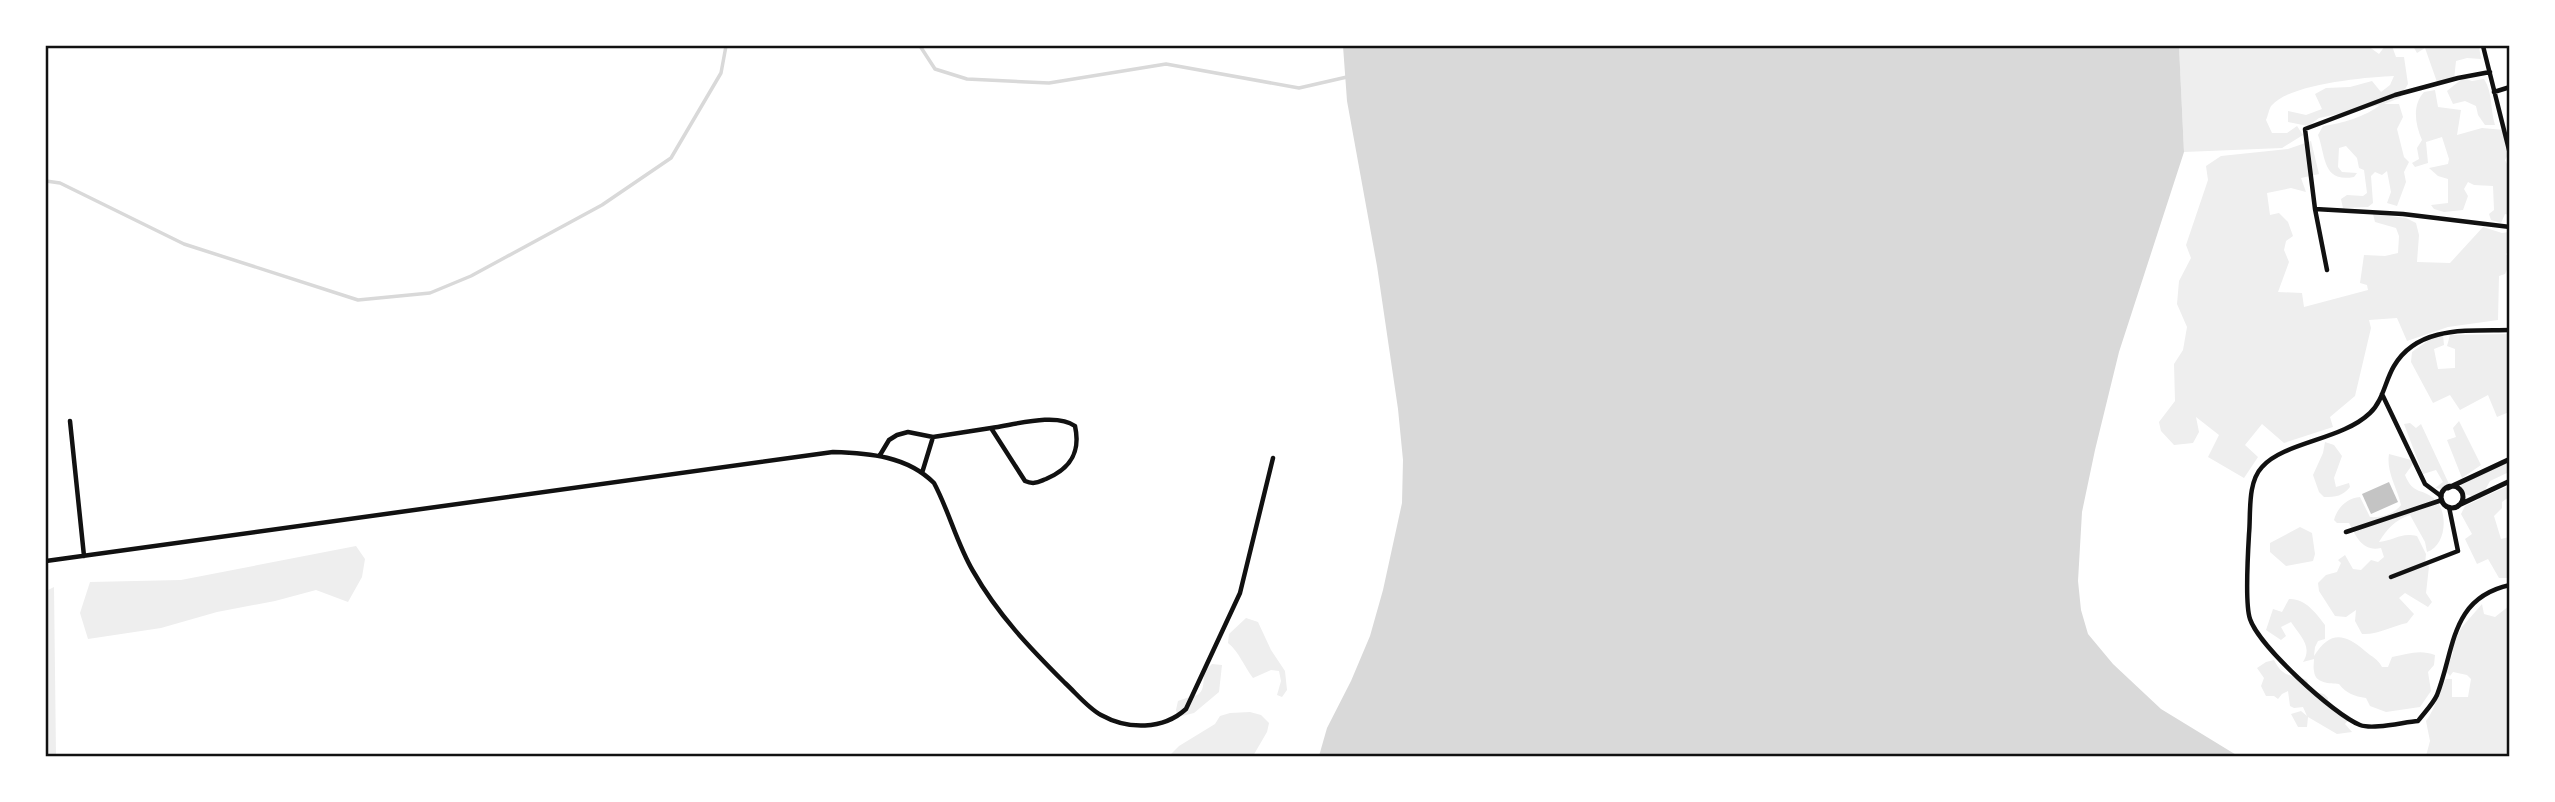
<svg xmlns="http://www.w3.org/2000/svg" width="2555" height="802" viewBox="0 0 2555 802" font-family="Karla,sans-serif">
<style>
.green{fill:#eee}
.water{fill:#d9d9d9}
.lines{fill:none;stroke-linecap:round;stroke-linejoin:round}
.stream{stroke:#d9d9d9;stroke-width:3.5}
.building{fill:#c4c4c4}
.minor{stroke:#111;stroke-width:4.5}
.tertiary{stroke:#111;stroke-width:5}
.neatline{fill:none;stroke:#111;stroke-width:2.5}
</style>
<rect width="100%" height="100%" fill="#fff"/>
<path class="green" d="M2179 46H2368L2379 54 2385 46H2392L2396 57H2404L2408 84 2400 98 2384 104H2399L2403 117 2397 129 2404 157 2409 162 2404 172 2406 182 2397 206 2387 203 2391 192 2387 171 2382 175 2375 172 2371 176 2373 203 2368 207 2343 208 2341 199 2347 195 2363 196 2367 193 2364 170 2359 168 2357 158 2346 146 2339 148 2338 167 2342 172 2357 173 2354 177C2322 183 2326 156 2318 135L2323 126C2340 124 2367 116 2380 105L2319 118 2308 126 2288 122V111L2306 115 2322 109 2315 94 2326 88 2350 87 2372 81 2381 92 2390 85 2394 76C2367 77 2290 84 2272 105 2269 108 2268 116 2266 120L2272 133H2287L2297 126 2303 135 2282 148 2184 152Z
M2413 46H2479L2481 59 2467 58 2456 61 2454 80 2437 82 2425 48 2417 53Z
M2463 78 2472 81 2484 79C2493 93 2490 109 2495 125H2485L2478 115 2476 106 2465 101 2453 104 2447 91Z
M2435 90 2438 107 2461 110 2457 135 2482 128 2504 130 2509 153 2505 160 2509 168V220V215L2505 214 2501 223 2491 220 2489 214 2494 210 2493 186 2474 185 2468 182 2464 189 2468 196 2463 210 2444 212 2434 209 2431 205 2448 203V179L2438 176 2429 168 2448 164 2449 159 2442 137 2426 142 2428 163 2415 167 2412 163 2419 159 2417 148 2422 140C2415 124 2412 105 2424 92Z
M2311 141 2319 174 2301 178 2306 192 2291 188 2267 193 2270 215 2279 213 2288 222 2293 236 2286 241 2284 250 2289 262 2278 292 2302 293 2304 307 2368 290 2367 285 2360 283 2364 255 2385 256 2398 253 2399 236 2396 228 2375 222 2373 214 2406 218 2416 223 2419 235 2417 262 2450 263 2483 227 2502 233 2509 232V251L2506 254 2509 258V265L2505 274 2499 276 2498 320 2448 327 2407 341 2397 318 2369 320 2371 328 2355 396 2330 417 2333 427 2284 443 2262 424 2245 445 2258 457 2244 478 2208 457 2219 435 2196 417 2199 432 2193 443 2174 445 2161 431 2159 422 2175 401 2174 364 2183 350 2187 327 2177 304 2179 281 2191 258 2186 245 2208 180 2206 166 2221 156 2288 149Z
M2509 334V412L2497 417 2488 395 2460 410 2450 395 2433 403 2411 362 2412 352 2433 337 2443 335 2444 345 2434 349 2438 369 2455 368V349L2447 346 2450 335Z
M2459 421 2481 465 2462 478 2447 440 2456 437 2453 428Z
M2410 423 2416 428 2421 424 2449 484 2442 489 2435 488 2443 482 2436 470 2423 474 2404 424Z
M2325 442 2334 445 2342 456 2334 478 2336 487 2349 483 2350 487C2343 496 2336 497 2324 497L2319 492 2313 475 2323 453Z
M2389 454 2415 461 2405 475C2413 495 2422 488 2435 499 2449 513 2446 546 2427 552L2425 542 2410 515C2395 520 2387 529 2379 542 2395 540 2401 532 2417 536L2426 554 2425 563 2429 566 2426 593 2432 602 2428 607 2405 593 2399 598 2414 614 2407 623C2392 626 2378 635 2362 634L2355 621 2356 610 2346 617 2335 616 2319 591 2318 583 2326 575 2337 572 2341 563 2338 560 2345 555 2353 569 2361 570 2371 560 2378 562 2384 557 2381 548C2362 552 2356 536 2349 523H2337L2334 520C2337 508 2347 498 2360 497L2370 517C2381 518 2394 514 2401 505 2397 487 2386 472 2389 454Z
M2509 462V472L2490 481 2481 498 2506 487 2509 490V497L2502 502V508L2494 516 2501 539 2509 537V578H2499L2488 559 2477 564 2465 539 2472 534 2461 514 2465 506 2480 499 2462 493 2461 484Z
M2300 527 2312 533 2315 554 2313 561 2286 566 2270 552V543Z
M356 546 365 559 362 577 348 602 316 590 275 601 217 612 161 628 88 639 80 613 90 582 181 580Z
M54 587 56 756H46V591Z
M2289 599C2305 598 2316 613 2325 625V639L2318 641 2315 647 2314 656C2330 631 2344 633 2365 651 2372 657 2378 659 2382 667H2388L2392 657C2407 654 2420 649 2435 655L2434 665 2428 672 2431 691 2420 707 2386 712 2370 706 2366 698C2354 696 2347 694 2339 684 2330 683 2315 684 2314 671 2313 667 2314 663 2314 659L2303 662C2313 646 2300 636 2291 622L2281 627 2286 636 2281 640 2266 630 2273 609 2282 612Z
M2482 604 2484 614 2495 617 2509 606V756H2426L2430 741 2426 721C2436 708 2438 692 2446 679H2452V697H2468L2471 679 2467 675 2453 672 2450 676 2446 671 2453 653V644L2462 627Z
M1246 618 1258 622 1271 650 1285 671 1287 690 1282 697 1277 695 1281 681 1279 671 1271 670 1253 678C1244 666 1239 652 1228 643L1229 634Z
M2274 660C2283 678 2292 675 2307 680L2311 691 2324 694 2328 698 2327 704 2351 717 2345 724 2352 732 2337 734 2308 717 2307 727H2298L2291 714 2301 711 2307 716 2303 707 2294 708 2290 706 2288 691 2282 694 2278 699 2274 696H2266L2261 686 2264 678 2257 668 2266 662Z
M1212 664 1222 665 1219 692 1194 713 1178 717 1176 710 1178 701C1197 693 1204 701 1204 672Z
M1250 712 1261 715 1269 723 1267 732 1253 756H1169L1179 746 1215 724 1220 716 1230 713Z"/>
<path class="water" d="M1343 46H2179L2184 152 2119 352 2095 450 2082 512 2078 581 2081 610 2088 634 2113 664 2161 709 2238 756H1319L1327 728 1351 681 1370 636 1383 590 1402 503 1403 460 1398 409 1377 266 1347 101Z"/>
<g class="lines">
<path class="stream" d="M920 46 935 69 967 79 1049 83 1166 64 1299 88 1347 77
M46 181 60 183 184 244 358 300 430 293 471 276 602 205 671 158 721 73 726 46"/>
</g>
<path class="building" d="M2389 482 2398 502 2371 514 2362 494Z"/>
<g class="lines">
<path class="minor" d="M2483 46 2510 154
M2494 92 2510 87
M2315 209 2403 214 2510 227
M2327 270 2315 209 2305 129 2395 95 2458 78 2490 72
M2510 330C2469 331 2418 325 2394 366 2385 381 2383 401 2370 413 2342 440 2284 442 2262 467 2247 483 2251 514 2249 534 2248 551 2245 605 2250 619 2259 646 2333 714 2360 725 2373 730 2404 722 2418 721 2424 713 2433 704 2437 695 2455 649 2450 598 2510 585
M2382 394 2425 484 2441 496
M70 421 84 556
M880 455 889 440 897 435 908 432 933 437 991 428 1025 481C1034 485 1038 482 1046 479 1070 469 1081 453 1075 426 1056 412 1014 425 991 428
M922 473 933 437
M2346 532 2442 500
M46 561 833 452C869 453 907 456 934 483 949 511 957 544 973 571 998 615 1030 648 1065 683 1076 693 1088 708 1101 715 1128 730 1163 730 1186 709L1240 593 1273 458
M2391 577 2458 551 2449 507"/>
<path class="tertiary" d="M2441 497a11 11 0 1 1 22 0a11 11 0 1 1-22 0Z
M2448 488 2510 459
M2459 505 2510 481"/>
</g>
<rect width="2555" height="802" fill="none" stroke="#ffffff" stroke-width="94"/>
<rect x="47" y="47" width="2461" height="708" class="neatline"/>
</svg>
